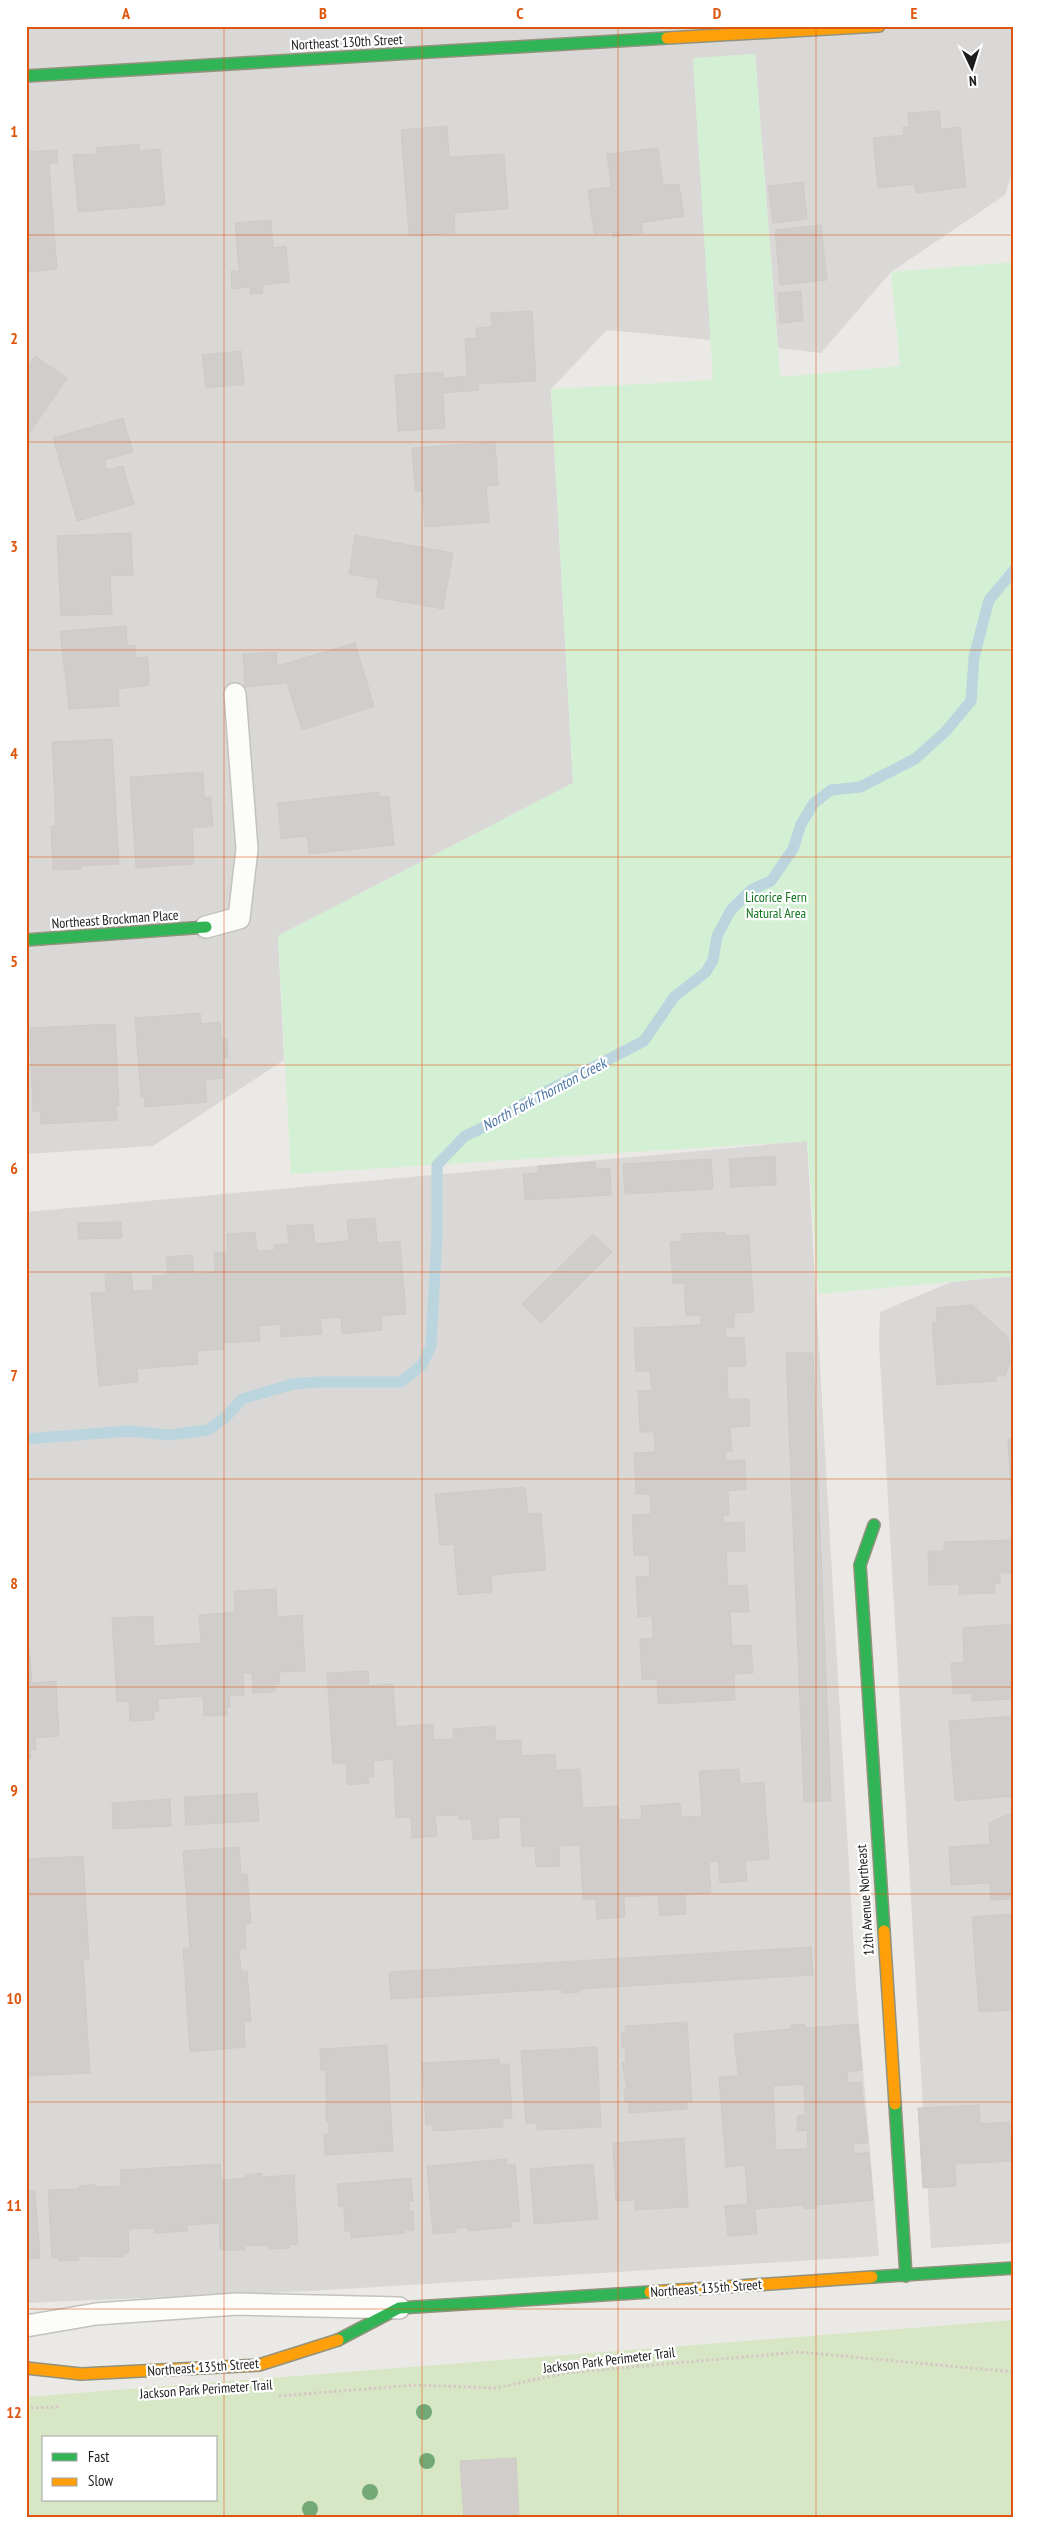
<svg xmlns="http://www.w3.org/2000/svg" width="1040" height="2544" viewBox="0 0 1040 2544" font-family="'PT Sans Narrow',sans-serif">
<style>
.residential{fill:#dad8d6}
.grass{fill:#d7e7c5;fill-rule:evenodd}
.park{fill:#d4f0d4}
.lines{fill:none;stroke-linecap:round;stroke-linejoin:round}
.stream{stroke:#bad5dd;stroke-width:11}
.building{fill:#d0cdca;stroke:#cecbc7;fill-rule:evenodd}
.lane-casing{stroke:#c3c2c1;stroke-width:24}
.fast-casing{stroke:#91937e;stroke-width:14}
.slow-casing{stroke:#91937e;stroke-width:14}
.path{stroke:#d5c8c5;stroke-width:3;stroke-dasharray:2.5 2.5;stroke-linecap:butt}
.lane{stroke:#fcfcfb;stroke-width:21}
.fast{stroke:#30b455;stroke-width:11}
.slow{stroke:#ff9f0a;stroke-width:11}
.tree{fill:#73a976}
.grid{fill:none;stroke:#de560d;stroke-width:1;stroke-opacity:0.55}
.labels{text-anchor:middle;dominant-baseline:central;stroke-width:4.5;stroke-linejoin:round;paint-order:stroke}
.street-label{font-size:14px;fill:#1c1c1c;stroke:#fff}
.park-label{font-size:14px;fill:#10751c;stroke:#fff}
.water-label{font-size:15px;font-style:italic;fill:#4e78a7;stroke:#fff}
.neatline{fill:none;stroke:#de560d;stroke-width:2}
.grid-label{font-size:16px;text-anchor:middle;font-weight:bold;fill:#de560d}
</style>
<rect width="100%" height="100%" fill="#ebe9e5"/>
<path class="residential" d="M26 26H1014V167L1005 195 891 272 821 353 778 348 755 54 693 59 711 340 607 330 551 389 573 783 278 936 284 1060 153 1146 26 1154Z
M807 1141 856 1987 879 2256 311 2291 26 2303V1212Z
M1014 1276V2243L931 2248 879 1344 880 1312 951 1282Z"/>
<path class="grass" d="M1014 2320V2518H26V2397ZM44 2438H216V2500H44Z"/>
<path class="park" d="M755 54 780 377 900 366 891 272 1014 262V1276L819 1294 807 1141 291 1174 278 936 573 783 551 389 713 380 693 58Z"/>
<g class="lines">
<path class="stream" d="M26 1439 129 1431 169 1435 208 1430 225 1418 242 1399 293 1384 318 1382H401L422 1365 431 1346 437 1234V1165L465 1136 495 1122 528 1101 644 1041 674 997 706 972 713 960 717 936 731 910 751 890 771 881 793 849 801 824 814 803 831 790 860 787 915 759 946 731 971 701 974 657 989 600 1014 570"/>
</g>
<path class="building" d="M939 111 941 129 960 127 966 187 916 193 915 184 878 188 873 138 904 135 903 127H909L908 113Z
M447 126 449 157 504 154 508 209 454 213 455 233 409 236 401 130Z
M139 144V151L160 149 165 205 78 212 73 155 97 154 96 148Z
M658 148 663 185 679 184 684 216 641 223 643 233 613 237 612 232 594 234 588 190 611 187 607 154Z
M57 150 58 163H49L57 269 26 272V152Z
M803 182 807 219 773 223 768 186Z
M271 220 273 248 286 246 289 282 262 285 263 293 250 294V287L232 289 231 271H239L235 223Z
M821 225 827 280 780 285 775 230Z
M801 291 803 321 780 323 778 293Z
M532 311 536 381 478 384 479 390 443 393 445 428 398 431 395 375 443 372 444 378 467 376 465 339 477 338 476 328 492 327 491 313Z
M241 351 244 384 206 388 202 355Z
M35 356 67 378 26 438V369Z
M123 418 133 452 104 460 107 470 123 466 134 504 77 521 53 438Z
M495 442 498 485 486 486 489 522 425 527 422 491H415L412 448Z
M131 533 133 575 110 576 112 614 61 616 57 536Z
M355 535 453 553 443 609 376 597 379 579 349 574Z
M126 626 127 646 135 645V658L148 657 149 685 118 689 119 706 69 709 60 631Z
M355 643 374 706 302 730 287 683 245 687 243 654 276 652 277 666Z
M112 739 119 864 81 866V869L53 870 51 826H56L52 742Z
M203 772 204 798 211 797 213 826 192 828 194 864 136 868 130 777Z
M379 792V797L389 796 394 845 309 854 307 836 281 839 278 803Z
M200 1013 201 1024 220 1022 222 1039H227L228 1058H222L223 1078 205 1080 207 1102 145 1107 144 1097H141L135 1018Z
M115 1024 119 1106H116L117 1120 41 1124 40 1111H33L30 1028Z
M775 1156 776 1185 731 1187 729 1159Z
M711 1159 713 1189 625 1194 623 1164Z
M595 1162V1169L610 1168 611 1195 525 1200 523 1174 538 1173V1166Z
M375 1218 377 1243 400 1241 406 1314 381 1316 382 1330 342 1334 341 1317 320 1319 322 1334 281 1337 280 1324 259 1326 260 1341 223 1343 224 1349 197 1351 198 1364 137 1369 138 1382 99 1386 91 1293 106 1292 105 1274 131 1272 133 1291 153 1290 152 1276 168 1275 166 1257 192 1255 194 1274 215 1272 214 1253 228 1252 227 1234 255 1232 257 1251 275 1250 274 1245 289 1244 287 1226 313 1224 315 1244 349 1241 347 1220Z
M121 1222 122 1238 78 1239V1223Z
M725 1232V1236L749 1235 754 1312 734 1313V1328H725L726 1338 744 1337 746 1366 727 1367 728 1399H749L750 1426 730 1427 732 1452 725 1451 726 1461 745 1460 746 1489 728 1491 729 1515H723L724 1523 744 1522 745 1551H726L728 1586 747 1585 749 1612H730L732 1646 751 1645 753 1673 734 1674 735 1700 658 1704 657 1679 642 1680 640 1639 653 1638 652 1616 638 1617 636 1577 650 1576 649 1555 634 1556 632 1515 651 1514 650 1494H636L634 1453 655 1452 654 1432H640L638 1391 652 1390 650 1371H636L634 1328 701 1325 700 1315 686 1316 684 1283 673 1284 670 1242 681 1241V1234Z
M593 1234 612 1252 541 1323 522 1304Z
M972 1305 1008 1337 1010 1361 1005 1376H996V1381L937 1385 932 1323 937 1322 936 1308Z
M786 1353H813L831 1801 804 1802Z
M1008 1439H1014L1012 1519Z
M525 1487 528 1514 541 1513 546 1570 491 1575 492 1592 458 1595 454 1544 440 1545 435 1494Z
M1012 1540 1014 1573H1000V1584H994L995 1593 959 1594V1584L929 1585 928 1551H944V1542Z
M276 1589 277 1617 302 1615 305 1671 279 1672 280 1684H275V1692L253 1693 252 1673H243L244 1695H229L230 1707 226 1708 227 1715 204 1716 203 1696 158 1699 159 1711H154V1720L130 1721 129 1701 117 1702 112 1618 153 1616 154 1646 201 1643 199 1615 235 1612 234 1591Z
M1014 1624V1699L972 1701V1693L953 1694 951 1663 964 1662 963 1628Z
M26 1655H30L32 1683 56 1681 59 1736 35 1738 36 1750H30L31 1758H26Z
M368 1671 369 1686 393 1684 396 1727 433 1724 434 1740 454 1739 453 1729 495 1726 496 1741 521 1740 522 1756 555 1754 556 1770 580 1769 583 1808 618 1806 619 1820 642 1819 641 1806 680 1803 681 1817 702 1816 699 1771 739 1769 740 1784 764 1782 769 1859 745 1861 747 1881 720 1883 718 1861 709 1862 711 1893 685 1894 686 1914 660 1916 658 1895 624 1897 625 1917 597 1919 596 1899 583 1900 580 1845 559 1846 560 1866 536 1867 535 1846 522 1847 520 1817 498 1818 499 1838 473 1840 471 1819 459 1820V1815L435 1816 437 1836 412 1838 411 1817 396 1818 393 1759 373 1761 374 1776 368 1777 369 1783 347 1785 346 1763 333 1764 327 1673Z
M1014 1716V1796L955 1801 949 1721Z
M257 1793 259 1821 186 1825 184 1797Z
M170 1799 171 1826 113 1829 112 1803Z
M1012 1813 1014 1899 990 1900V1883L951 1885 949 1847 990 1844 989 1823Z
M239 1847 241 1874H247L251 1923 245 1924 246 1949H239L241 1971H247L251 2022H244L245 2047 190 2052 183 1948H190L183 1851Z
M83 1856 89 1959H83L90 2073 26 2076V1859Z
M1010 1914 1011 1922 1014 1921V2010L979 2012 972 1917Z
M811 1947 813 1975 579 1989 580 1992 562 1993V1989L391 1999 389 1972Z
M687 2022 692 2102H687V2109L629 2113 628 2102H625L624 2089H627L622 2063 626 2062 625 2047H622L621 2033H625V2026Z
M804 2024 805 2028 858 2024 862 2070 847 2072 848 2083 861 2082 868 2143 853 2144 854 2154 869 2152 873 2200 816 2205V2208L804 2209 803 2205 755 2209 757 2234 728 2236 725 2206 748 2204 745 2165 726 2167 719 2077 738 2076 734 2034 791 2029V2025ZM804 2084 805 2115 797 2116V2131L807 2130 808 2149 776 2150 773 2086Z
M387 2045 393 2151 325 2155 324 2134H329V2122H326V2070L321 2071 320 2049Z
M597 2047 601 2127 537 2130V2123H526L521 2051Z
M499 2059 500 2064H509L512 2118 503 2119V2127L433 2131V2125H426L422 2063Z
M979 2105 980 2124 1009 2122 1012 2161 955 2164 956 2186 923 2188 918 2108Z
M684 2138 688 2207 635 2210V2200L616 2201 613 2143Z
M506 2159 507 2165 515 2164 520 2221 511 2222 512 2227 468 2231 467 2227 456 2228V2232L433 2234 427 2166Z
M220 2164 221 2180 246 2178V2175L261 2173 262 2177 294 2175 298 2244 289 2245 290 2248 269 2249V2245L244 2246 245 2250H224L220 2249 219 2223 187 2225 188 2231 154 2233V2228L128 2229 129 2253H123L124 2257 78 2256 79 2260 59 2261V2258H52L48 2190 79 2189V2186L95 2184V2187L121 2186 120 2170Z
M593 2164 598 2219 534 2224 530 2169Z
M411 2178 413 2201H409V2211H413L414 2230H404L405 2233 351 2238V2231H345L344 2206 339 2207 337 2184Z
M26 2191H35L40 2258 26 2259Z
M516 2458 519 2518H464L460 2461Z"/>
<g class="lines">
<defs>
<path id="lane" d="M206 927 239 918 247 849 235 694
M26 2326 96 2314 237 2304 399 2308"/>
<path id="fast" d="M26 76 667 38
M26 940 206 927
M874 1525 860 1565 884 1931
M895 2104 906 2276
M872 2277 1014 2268
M338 2340 399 2308 650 2292"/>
<path id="slow" d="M667 38 879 26
M884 1931 895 2104
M650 2292 872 2277
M26 2368 81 2374 259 2365 338 2340"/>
</defs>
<use href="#lane" class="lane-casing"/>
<use href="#fast" class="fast-casing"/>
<use href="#slow" class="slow-casing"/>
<path class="path" d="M279 2396 415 2385 496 2388 565 2373 799 2352 1014 2372
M26 2408 58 2407"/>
<use href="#lane" class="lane"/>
<use href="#fast" class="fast"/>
<use href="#slow" class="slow"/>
</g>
<g class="tree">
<circle cx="424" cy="2412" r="8"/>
<circle cx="427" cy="2461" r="8"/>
<circle cx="370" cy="2492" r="8"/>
<circle cx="310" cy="2509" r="8"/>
</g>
<path class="grid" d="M224 26V2518M422 26V2518M618 26V2518M816 26V2518M26 235H1014M26 442H1014M26 650H1014M26 857H1014M26 1065H1014M26 1272H1014M26 1479H1014M26 1687H1014M26 1894H1014M26 2102H1014M26 2309H1014"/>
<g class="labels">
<g class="street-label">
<text transform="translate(347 42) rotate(-3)">Northeast 130th Street</text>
<text transform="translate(115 919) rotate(-4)">Northeast Brockman Place</text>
<text transform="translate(865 1900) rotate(-94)">12th Avenue Northeast</text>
<text transform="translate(706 2288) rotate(-4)">Northeast 135th Street</text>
<text transform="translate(609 2360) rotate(-7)">Jackson Park Perimeter Trail</text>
<text transform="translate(203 2367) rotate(-4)">Northeast 135th Street</text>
<text transform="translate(206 2389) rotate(-4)">Jackson Park Perimeter Trail</text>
</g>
<g class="park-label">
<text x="776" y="897">Licorice Fern<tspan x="776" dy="16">Natural Area</tspan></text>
</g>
<g class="water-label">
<text transform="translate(544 1094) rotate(-28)">North Fork Thornton Creek</text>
</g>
</g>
<rect width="1040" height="2544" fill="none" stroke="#ffffff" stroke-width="55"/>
<rect x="42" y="2436" width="175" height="65" fill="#ffffff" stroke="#a4a4a4"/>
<rect x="52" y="2453" width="25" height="8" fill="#30b455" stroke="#a4a4a4"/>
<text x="88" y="2462" font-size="15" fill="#1c1c1c">Fast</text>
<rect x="52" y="2478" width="25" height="8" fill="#ff9f0a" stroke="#a4a4a4"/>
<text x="88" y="2486" font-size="15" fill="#1c1c1c">Slow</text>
<g transform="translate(972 68) rotate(176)" stroke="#ffffff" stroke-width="4" paint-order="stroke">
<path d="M0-4L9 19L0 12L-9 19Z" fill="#1c1c1c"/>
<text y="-8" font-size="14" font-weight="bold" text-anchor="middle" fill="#1c1c1c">N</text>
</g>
<rect x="28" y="28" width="984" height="2488" class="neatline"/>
<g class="grid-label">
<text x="126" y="19">A</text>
<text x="323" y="19">B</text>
<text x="520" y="19">C</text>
<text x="717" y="19">D</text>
<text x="914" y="19">E</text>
<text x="14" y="137">1</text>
<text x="14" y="344">2</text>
<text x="14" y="552">3</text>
<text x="14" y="759">4</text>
<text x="14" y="967">5</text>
<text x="14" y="1174">6</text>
<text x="14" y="1381">7</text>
<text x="14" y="1589">8</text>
<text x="14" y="1796">9</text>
<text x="14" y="2004">10</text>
<text x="14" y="2211">11</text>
<text x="14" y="2418">12</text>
</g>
</svg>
